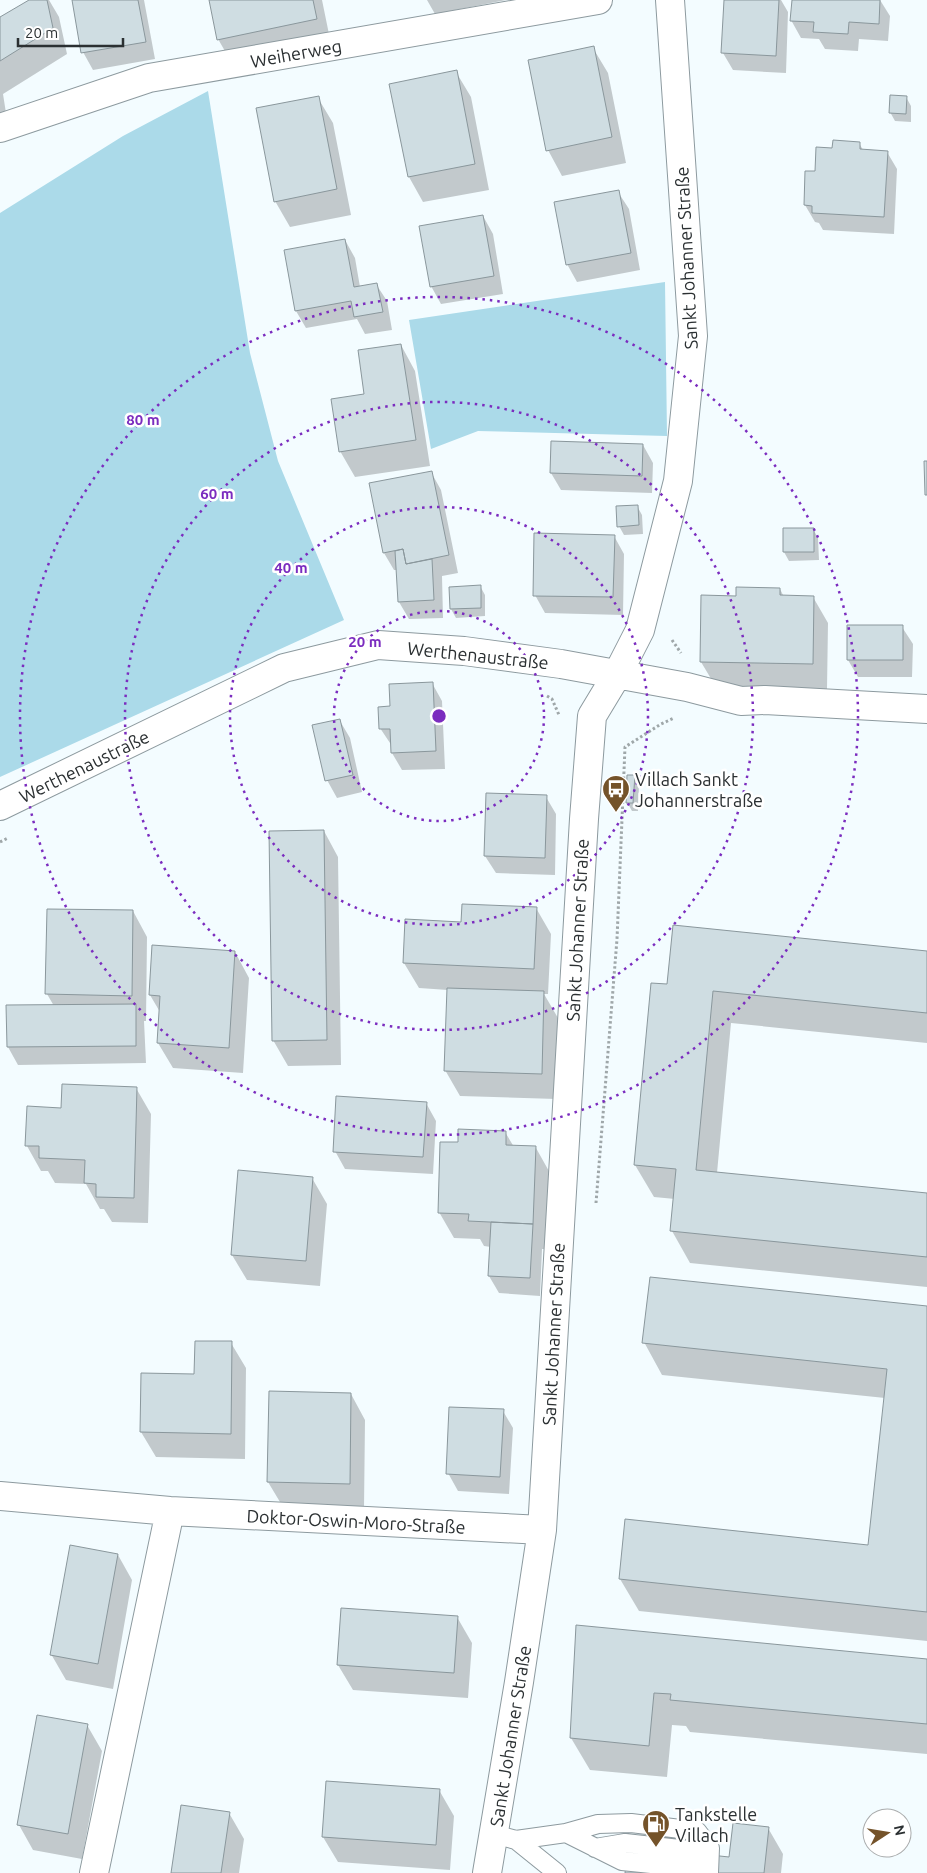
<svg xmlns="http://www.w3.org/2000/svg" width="927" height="1873" viewBox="0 0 927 1873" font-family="Ubuntu,sans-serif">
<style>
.green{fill:#abdae9}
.shadow{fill:#0003}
.building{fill:#cfdde2;stroke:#8a979c}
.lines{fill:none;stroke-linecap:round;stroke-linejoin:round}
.lane-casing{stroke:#8d9a9f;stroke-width:20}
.street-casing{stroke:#8d9a9f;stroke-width:30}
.path{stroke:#9fa7a9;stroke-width:3;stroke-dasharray:2.5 2.5;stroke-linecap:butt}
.lane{stroke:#fff;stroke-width:18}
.street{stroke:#fff;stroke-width:28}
.ring{fill:none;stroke:#7b2cbf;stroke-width:2.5;stroke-dasharray:2.5 5}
.labels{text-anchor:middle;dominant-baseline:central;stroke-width:5;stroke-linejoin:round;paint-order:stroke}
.street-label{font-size:18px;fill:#2b3032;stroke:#fff}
.poi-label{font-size:18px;fill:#2b3032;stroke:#fff;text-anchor:start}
.centre{fill:#7b2cbf;stroke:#fff;stroke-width:2.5}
.ring-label{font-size:15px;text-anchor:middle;font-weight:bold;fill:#7b2cbf;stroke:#fff;stroke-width:5;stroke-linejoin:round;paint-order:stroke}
</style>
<rect width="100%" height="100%" fill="#f3fcff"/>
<path class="green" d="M208 91 250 353 278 461 344 620 0 777V213L123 136Z
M665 282 667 436 478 431 431 449 409 320Z"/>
<path class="shadow" d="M31 0H49L59 17 67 54 3 94 6 113 0 114V19Z
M74 0H144L155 59 93 70 83 52Z
M210 0H322L331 44 233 65 218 39Z
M427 0H506L435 14Z
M725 0H781L788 12 786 73 733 70 723 53Z
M793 0H880L890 16 888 41 859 39 858 51 825 49 819 39 801 38 791 20Z
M593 48 608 73 626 163 562 176 548 150Z
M456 72 471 97 489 190 423 202 409 177Z
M906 97 911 106V122L895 121 890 112Z
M318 98 333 123 351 215 290 227 275 201Z
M859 143 863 150 887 152 897 169 894 234 823 230 819 223 815 222 805 205 816 172 833 149Z
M618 192 629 209 640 270 577 282 567 264Z
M483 216 493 234 503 294 441 304 431 286Z
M345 240 355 258 360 287 376 284 387 301 392 330 365 334 357 319 306 328 296 311Z
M401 345 415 371 430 466 355 477 340 451 366 395Z
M643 445 653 463 652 493 561 490 551 473Z
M431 472 441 490 458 573 442 576 443 618 409 619 399 602 398 570H394L384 553Z
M637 506 642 515 643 534 624 535 619 526Z
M784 529H813L818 538 819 560 789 561 784 552Z
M614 536 624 554 623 615 545 613 535 595Z
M480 586 485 595V616L456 618 451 609Z
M780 589 784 597H813L828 623 827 689 716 687 701 662 737 597Z
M902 627 913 644 912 677H858L848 660Z
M432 683 442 701 445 769 402 770 392 753V746L380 728 391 707Z
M340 721 350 738 362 792 337 798 327 780Z
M634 777 639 785 638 811H632L627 802Z
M546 797 556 814 555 875 496 873 485 856Z
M324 831 338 857 341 1065 288 1066 273 1040Z
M536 908 551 934 548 994H544L558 1018 556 1099 460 1096 445 1070 448 990 419 988 404 963 462 923Z
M133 911 147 937 146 1021H144L146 1063 18 1065 8 1047 7 1007 54 1006 47 994Z
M235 952 249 978 243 1073 173 1068 158 1043 160 1012 150 995Z
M927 952V1043L731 1023 717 1173 927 1194V1287L690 1263 672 1231 675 1199 654 1197 635 1165 668 986Z
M136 1088 151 1114 148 1223 112 1222 104 1209H100L86 1184 55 1183 48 1171H41L27 1146 62 1109Z
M426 1103 436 1121 433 1174 345 1169 335 1151Z
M505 1132 514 1147 536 1148 550 1173 547 1249H542L540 1296 499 1293 489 1276 491 1247 484 1246 480 1239 454 1238 439 1212Z
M312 1178 327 1204 320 1286 247 1280 232 1255Z
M927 1308V1641L639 1611 620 1579 870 1546 885 1398 662 1375 644 1342Z
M231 1343 246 1368 245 1459 156 1457 141 1432 196 1375Z
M351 1394 365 1420 364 1509 283 1507 268 1482Z
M503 1411 513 1428 509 1494 458 1491 448 1473Z
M118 1555 132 1580 113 1689 66 1680 51 1654Z
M457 1617 472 1643 468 1698 353 1690 338 1665Z
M577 1627 927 1660V1754L690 1732 686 1726 672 1725 667 1777 590 1770 571 1738Z
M87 1725 102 1751 82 1859 33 1850 19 1825Z
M439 1790 454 1816 450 1870 338 1862 323 1837Z
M229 1813 244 1839 239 1873H172Z
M768 1828 783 1854 781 1873H626L689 1854 730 1858Z"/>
<path class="building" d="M29 0H47L53 28 0 61V17Z
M72 0H138L146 42 81 53Z
M209 0H313L317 19 217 40Z
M724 0H779L776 56 721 53Z
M792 0H880L879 24 849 22 848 34 813 32 814 22 790 21Z
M594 46 612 137 546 151 528 60Z
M457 70 475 164 408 177 389 84Z
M890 95 907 96 906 114 889 113Z
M319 96 337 189 274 202 256 108Z
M833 140 860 142V149L888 151 884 217 812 213V206L804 205 805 171H815L816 147 832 148Z
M619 190 631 253 566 265 554 202Z
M483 215 494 276 430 287 419 226Z
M345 239 354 287 377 283 383 312 354 317 351 301 295 311 284 250Z
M401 344 416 440 339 452 331 399 364 394 358 350Z
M551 441 643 444 642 476 550 473Z
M924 461H927V495H925Z
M432 471 449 555 406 564 403 549 383 553 369 483Z
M638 505 639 525 617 527 616 506Z
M783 528H814V552H783Z
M534 533 615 535 613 597 533 596Z
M403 549 406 564 432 559 434 600 398 602 395 551Z
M481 585V608L450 609 449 587Z
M736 587 780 588V595L814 596 813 664 700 662 701 595 736 596Z
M847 625H903V660H847Z
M433 682 436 751 391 753 390 729H379L378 707 390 706 389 684Z
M340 719 353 775 325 781 312 725Z
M627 775H635L633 803H626Z
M486 793 547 795 545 858 484 856Z
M324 830 327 1040 272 1041 269 831Z
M462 904 537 907 534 969 403 963 405 919 461 922Z
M47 909 133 910 132 996 45 994Z
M673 925 927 951V1013L713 991 696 1170 927 1193V1257L670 1231 676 1169 634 1165 651 983 667 984Z
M152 945 235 951 229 1048 157 1043 160 996 149 995Z
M447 988 544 991 542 1074 444 1071Z
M136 1004V1046L7 1047 6 1005Z
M62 1084 137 1087 134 1198 96 1197V1184L84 1183 85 1160 39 1158V1146H25L27 1106 61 1108Z
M336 1096 427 1102 423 1157 333 1152Z
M458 1129 506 1131V1145L536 1146 533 1224 468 1221 469 1214 438 1213 440 1142H458Z
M238 1170 313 1177 306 1261 231 1255Z
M491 1222 533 1224 530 1278 488 1276Z
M650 1277 927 1306V1612L619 1579 625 1519 868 1545 887 1369 642 1343Z
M195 1341H232L231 1434 140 1432 141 1373 194 1374Z
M269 1391 351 1393 350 1484 267 1482Z
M449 1407 504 1409 500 1477 446 1474Z
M70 1545 118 1554 98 1664 50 1655Z
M341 1608 458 1616 454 1673 337 1665Z
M576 1625 927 1659V1724L670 1700 671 1694 654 1693 649 1746 570 1738Z
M37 1715 88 1724 68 1834 17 1825Z
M326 1781 440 1789 436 1845 322 1837Z
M181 1805 230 1812 221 1873H171Z
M733 1823 769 1827 764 1873H625L629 1837 683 1852 729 1857Z"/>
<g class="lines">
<defs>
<path id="lane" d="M566 1833 622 1861 709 1870
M494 1834 516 1840 566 1833 598 1824 631 1823 697 1831 710 1848 709 1873
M516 1840 557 1873
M595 1848 625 1843 689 1850 709 1870"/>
<path id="street" d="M0 128 149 78 598 0
M0 806 284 668 378 645 464 651 561 664 687 687 741 701 765 700 927 709
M0 1496 170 1511 542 1530
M94 1873 170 1511
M487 1873 519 1682 542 1530 584 819 592 716 618 673 640 630 678 481 693 336 670 0"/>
</defs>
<use href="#lane" class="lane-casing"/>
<use href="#street" class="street-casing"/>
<path class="path" d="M672 640 681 653
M547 696 552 699 559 715
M0 842 8 838
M596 1203 617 939 625 747 661 724 674 718"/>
<use href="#lane" class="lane"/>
<use href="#street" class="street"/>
</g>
<g class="ring">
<circle cx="439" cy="716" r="105"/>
<circle cx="439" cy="716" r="209"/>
<circle cx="439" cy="716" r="314"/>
<circle cx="439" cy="716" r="419"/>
</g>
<defs>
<symbol id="bus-pin" viewBox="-11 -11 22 30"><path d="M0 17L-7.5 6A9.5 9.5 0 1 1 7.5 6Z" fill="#74532a" stroke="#fff"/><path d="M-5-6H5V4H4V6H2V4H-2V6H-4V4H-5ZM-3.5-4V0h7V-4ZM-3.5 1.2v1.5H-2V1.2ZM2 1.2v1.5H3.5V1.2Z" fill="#fff"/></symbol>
<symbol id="fuel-pin" viewBox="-11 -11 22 30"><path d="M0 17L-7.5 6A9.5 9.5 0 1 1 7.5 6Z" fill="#74532a" stroke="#fff"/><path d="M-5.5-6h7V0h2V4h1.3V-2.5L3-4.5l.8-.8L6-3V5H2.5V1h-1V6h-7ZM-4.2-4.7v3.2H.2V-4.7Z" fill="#fff"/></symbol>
</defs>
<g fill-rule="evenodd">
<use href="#bus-pin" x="600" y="773" width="32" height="43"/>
<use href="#fuel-pin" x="640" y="1808" width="32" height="43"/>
</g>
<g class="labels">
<g class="street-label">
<text transform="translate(296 53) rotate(-10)">Weiherweg</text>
<text transform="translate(686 258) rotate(-93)">Sankt Johanner Straße</text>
<text transform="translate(478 655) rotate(6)">Werthenaustraße</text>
<text transform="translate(84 766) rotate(-26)">Werthenaustraße</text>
<text transform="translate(577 930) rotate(-87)">Sankt Johanner Straße</text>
<text transform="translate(553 1334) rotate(-87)">Sankt Johanner Straße</text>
<text transform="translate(356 1521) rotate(3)">Doktor-Oswin-Moro-Straße</text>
<text transform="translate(510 1736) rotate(-81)">Sankt Johanner Straße</text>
</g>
<g class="poi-label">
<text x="635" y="779">Villach Sankt<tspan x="635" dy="21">Johannerstraße</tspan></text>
<text x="675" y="1814">Tankstelle<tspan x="675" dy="21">Villach</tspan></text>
</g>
</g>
<circle cx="439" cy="716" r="8" class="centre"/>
<g class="ring-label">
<text x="143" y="425">80 m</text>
<text x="217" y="499">60 m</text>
<text x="291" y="573">40 m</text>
<text x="365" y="647">20 m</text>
</g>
<g transform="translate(887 1833) rotate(78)"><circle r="24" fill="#ffffff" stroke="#aaacad"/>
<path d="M0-4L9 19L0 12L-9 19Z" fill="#74532a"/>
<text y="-8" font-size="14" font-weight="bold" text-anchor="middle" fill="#2b3032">N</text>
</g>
<path d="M18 38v8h105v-8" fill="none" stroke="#2b3032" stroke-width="2.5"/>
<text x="25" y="38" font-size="15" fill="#2b3032" stroke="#ffffff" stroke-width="4" paint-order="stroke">20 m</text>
</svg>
